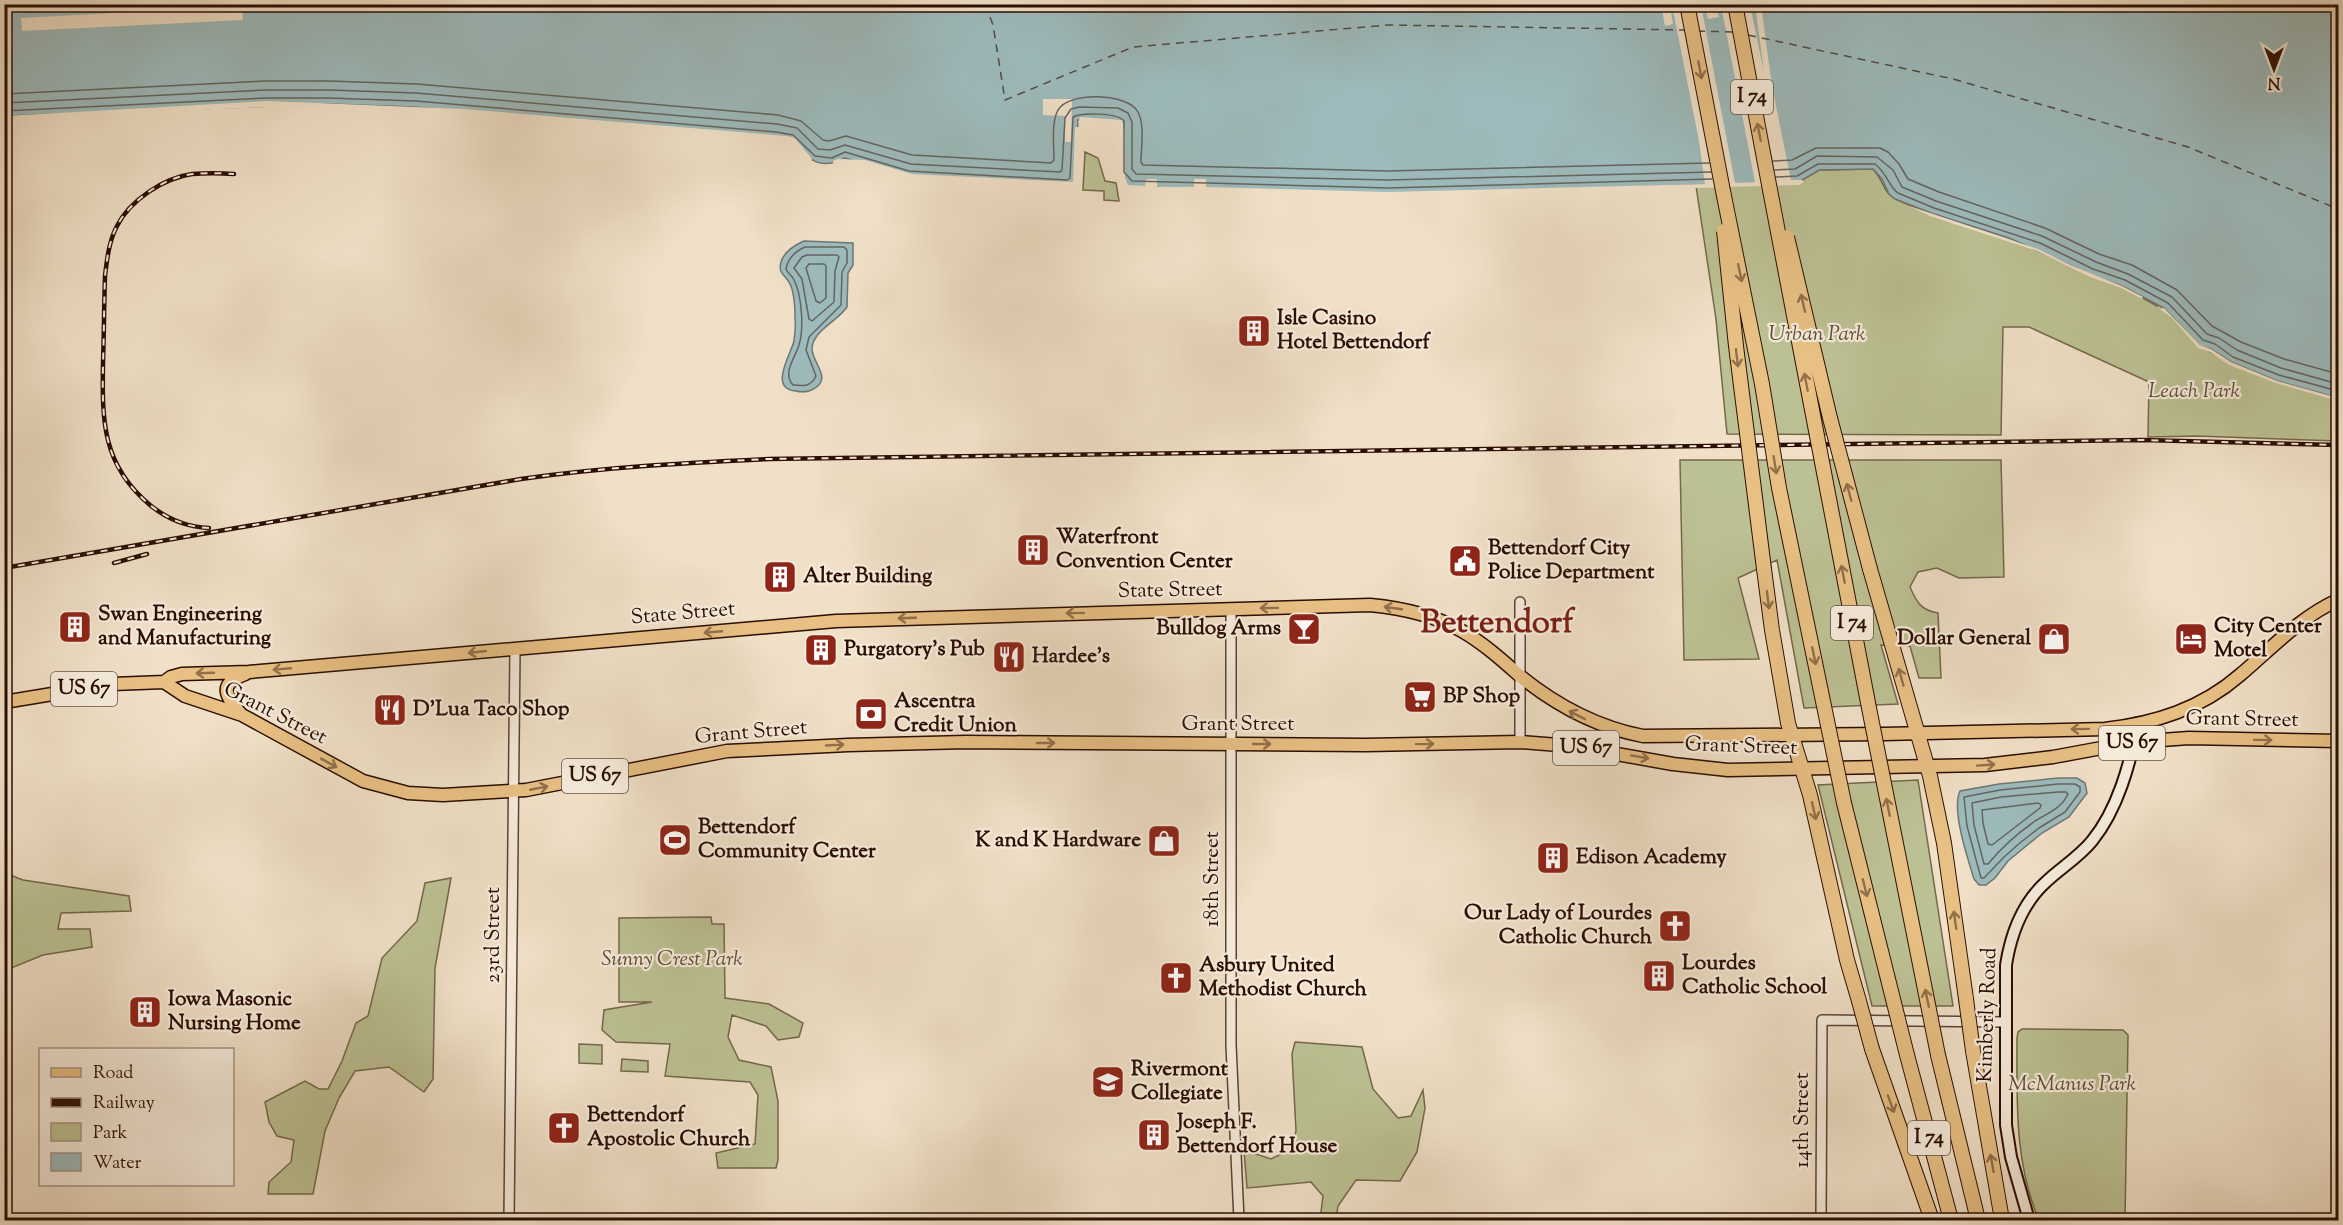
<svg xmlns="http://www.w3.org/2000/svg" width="2343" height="1225" viewBox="0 0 2343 1225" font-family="'Sorts Mill Goudy',serif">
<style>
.green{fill:#bcc193;stroke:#74674b;stroke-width:1.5}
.water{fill:#9dbbbd;stroke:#6f7573;stroke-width:1.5}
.pier{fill:#f0e0c7}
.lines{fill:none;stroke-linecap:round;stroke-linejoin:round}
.shore{stroke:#646460;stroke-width:1.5}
.ferry{stroke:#534a44;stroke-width:1.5;stroke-dasharray:8 6;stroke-linecap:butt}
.tertiary-casing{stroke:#5c4234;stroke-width:12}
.secondary-casing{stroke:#2b0d03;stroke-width:14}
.primary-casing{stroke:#2b0d03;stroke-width:15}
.motorway-casing{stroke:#2b0d03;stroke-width:16}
.tertiary{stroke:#f5ebdb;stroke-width:9}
.secondary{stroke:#f5ebdb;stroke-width:10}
.primary{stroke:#e8c084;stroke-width:12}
.motorway{stroke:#e8c084;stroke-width:14}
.rail-casing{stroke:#2b0d03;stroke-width:4.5}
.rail{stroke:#f5ebdb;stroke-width:2;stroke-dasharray:7;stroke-linecap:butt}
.motorway-bridge-casing{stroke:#2b0d03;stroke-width:16;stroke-linecap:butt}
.motorway-bridge{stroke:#e8c084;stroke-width:14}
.oneway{stroke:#936f4a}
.labels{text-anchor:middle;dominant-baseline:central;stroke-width:4.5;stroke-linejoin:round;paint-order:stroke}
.shield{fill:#f5ebdb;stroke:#685044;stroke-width:1.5}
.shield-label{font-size:20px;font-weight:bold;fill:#2b0d03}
.poi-label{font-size:21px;font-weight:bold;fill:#2b0d03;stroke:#f5ebdb;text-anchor:start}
.park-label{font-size:21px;font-style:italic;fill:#5e4c35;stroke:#f5ebdb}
.street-label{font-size:21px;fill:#2b0d03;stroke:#f5ebdb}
.town-label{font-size:33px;font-weight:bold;fill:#7a1f14;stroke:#f5ebdb}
</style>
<rect width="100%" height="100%" fill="#f0e0c7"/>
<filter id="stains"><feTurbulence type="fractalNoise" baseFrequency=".00333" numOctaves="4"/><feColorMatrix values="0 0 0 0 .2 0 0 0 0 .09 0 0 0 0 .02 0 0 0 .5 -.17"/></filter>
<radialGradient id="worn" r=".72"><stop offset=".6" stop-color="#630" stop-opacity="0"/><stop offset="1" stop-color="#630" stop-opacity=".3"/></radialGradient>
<path class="green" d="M1085 152 1098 158 1105 181 1116 183 1119 201 1104 200V191L1083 190Z
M1873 169C1882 179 1882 185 1888 193 1895 202 1921 209 1931 213L1922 193 2122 286 2157 306 2159 304C2175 316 2185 335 2201 346 2236 370 2297 388 2338 398V441L2197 436 2148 437 2149 382 2029 327H2003L2001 435 1727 434 1716 319 1696 186 1799 182 1819 170Z
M1680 460H2001L2004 577 1959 578 1937 568 1918 572 1910 587C1917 603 1921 610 1938 613L1941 678H1919L1910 646 1881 645 1898 704 1804 708 1777 560 1738 578 1759 659 1684 660Z
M1918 780 1953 1006H1872L1818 785Z
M5 873 23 880 129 896 131 911 61 913 58 929H90L92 947 43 955 11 968 5 982Z
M451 878 435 968 433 1079 424 1092 389 1067 355 1071 339 1098 325 1131 313 1194H268L269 1182 291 1162 294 1140 277 1136 269 1122 265 1102 305 1081 319 1089H328L342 1061 356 1023 368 1016 382 958 417 921 425 883Z
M711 917 712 924H724L725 998 769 1004 803 1023 799 1037 778 1040 766 1026 732 1015 728 1037 739 1060 771 1067 778 1101V1160L776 1168H718L716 1153 755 1144 758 1095 750 1082 665 1076 670 1044 616 1042 602 1030 604 1010 652 1002H619V918Z
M2022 1029 2123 1030 2128 1035 2125 1220H2039C2014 1162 2017 1100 2017 1038L2018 1032Z
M1295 1042 1362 1047 1373 1089 1398 1118 1411 1116 1423 1090 1425 1108 1417 1152 1400 1181 1356 1180 1338 1206 1336 1220H1320L1323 1196 1311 1182 1247 1188 1244 1150 1271 1159 1292 1149 1296 1131 1292 1054Z
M579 1044 602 1045V1064L579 1063Z
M622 1059 648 1061V1072L621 1071Z"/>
<path class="water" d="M4 5H2338V398L2277 381 2231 362 2211 349 2200 346 2164 308 2122 286 2091 275 2009 238 1931 213 1895 199 1889 194 1882 179 1873 169 1819 170 1799 182 1388 194 1127 187 1118 174V122L1078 120 1075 187 908 177 845 158C818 172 808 158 790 140L415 107 328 104 5 116Z
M804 241 853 243V265L848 273 847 307C838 321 812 331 812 349 812 363 836 381 809 391 805 392 800 392 796 391 768 389 791 354 794 341 795 333 796 326 795 318 795 308 794 290 789 282 784 274 778 273 781 262 784 252 795 245 804 241Z
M2058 778H2077L2085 783 2087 793 2069 817 2042 833 2008 861 1995 878 1986 885H1979L1974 879C1968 859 1951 810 1960 791L1999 784Z"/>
<path class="pier" d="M1661 5H1670L1673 24 1665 26Z
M1672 5H1701L1735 183 1755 182 1721 5H1750L1764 72 1756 11H1753L1751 5H1761L1772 86 1791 180H1802L1804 182 1799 185 1388 197 1127 190 1116 175 1115 124 1078 123 1080 117 1122 120 1125 132V178L1128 185 1145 186 1146 179H1157V187H1194V179H1206V187L1388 192 1705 184 1699 141Z
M1705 5H1716L1719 17 1708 19Z
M242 6 243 20 22 31 21 18Z
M1043 99H1072L1071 142H1065V116L1043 115Z
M267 101 464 109 787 136 795 138 812 159 811 161 806 160 788 143 775 141 415 110 266 107 4 119 5 116Z
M1075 127H1081L1078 187 1076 190 908 180 845 161 838 165 833 164V161L838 159 865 160 912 174 1073 182Z
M1909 206 2038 249 2070 265 2122 286 2143 297 2142 299 2121 288 2090 277 2037 251 1930 216Z
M2164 308 2200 345 2211 349 2231 362 2277 381 2338 398V401L2276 383 2229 365 2210 352 2198 348 2172 318 2160 309Z"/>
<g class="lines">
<path class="shore" d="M4 94 266 81H329L417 84 778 115 801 121 823 140 829 141 846 136 912 155 1051 163 1054 160C1054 146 1051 123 1058 110 1069 91 1128 93 1138 112 1145 125 1141 148 1141 162L1143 165 1387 171 1709 163
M4 103 266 90H329L416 93 777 124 797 128 818 149 830 150 845 145 911 164 1060 172 1062 170 1065 118 1071 109 1079 107 1118 108 1128 113 1132 122V169L1136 174 1388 180 1711 172
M4 111 266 98H328L416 101 776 132 793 135 815 156 832 158 845 152 909 171 1067 180 1070 178 1073 117C1082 112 1118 113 1124 121V172L1132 181 1388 188 1712 179
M1773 161 1792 160 1816 148H1880L1888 152 1899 164 1908 179 1939 192 2045 228 2099 254 2132 265 2177 290 2212 326 2241 342 2284 359 2338 374
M1775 170 1795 169 1817 156 1877 157 1893 170 1902 187 1936 201 2042 236 2096 262 2128 274 2172 297 2207 334 2219 338 2237 350 2281 368 2338 384
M1776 177 1797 176 1818 164H1875C1887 173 1889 187 1898 193L1934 208 2040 243 2093 269 2125 280 2168 303 2203 340 2215 344 2233 357 2279 375 2338 391
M805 247H844L847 250V263L842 272 841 305 809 337 806 350 816 376C811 387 803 386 793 385 782 373 795 358 799 345 804 329 802 295 794 280 792 275 788 274 786 269 788 258 796 251 805 247Z
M807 255H837L839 257 835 271 834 302 812 321 809 319 802 279 794 268 802 257Z
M809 264H824L826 266V298L820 303 816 301 806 268Z
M2058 784H2075L2080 787V792L2065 812 2039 828 2021 842 2004 857 1984 878H1981L1967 826 1964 797 2000 790Z
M2058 792H2066L2068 794C2061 809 2048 813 2035 821 2018 833 2001 848 1988 864H1984L1974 825 1972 803 2001 797Z
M2038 803 2041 805 2040 808 1992 845 1988 844 1983 823 1982 810Z"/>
<path class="ferry" d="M985 4 993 25 1005 100 1133 47 1388 25 1686 30
M1697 31 1734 32
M1748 35 1953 79 2188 147 2338 209"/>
<defs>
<path id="tertiary" d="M1231 609V1045L1239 1220
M1520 742V602
M509 1220 515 649
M1821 1220 1822 1020 2005 1022"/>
<path id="secondary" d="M2029 1220 2011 1157 2006 1125V965C2011 933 2022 903 2047 881 2062 867 2079 857 2092 841 2118 809 2130 764 2138 723"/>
<path id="primary" d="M164 682 185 696 242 715 363 781 408 793 443 795 526 790 727 751 848 745 966 742 1366 745 1520 742 1571 746 1673 764 1728 770 1985 765 2053 757 2134 742 2189 738 2338 741
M4 702 113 684 164 682 171 677 182 674 249 672 836 621 1370 605C1402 608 1434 615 1462 631 1483 643 1502 660 1520 676 1557 706 1596 727 1643 736L1884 734 2105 729C2155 723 2201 709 2240 675 2271 649 2300 617 2338 600
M240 713C225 695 218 684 245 674"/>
<path id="motorway" d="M1687 4 1724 196
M1735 4 1770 190
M1764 569 1772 630 1788 723 1810 795 1847 960 1859 1001
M1870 569 1930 776 1944 843 1966 999
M1872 1049 1932 1220
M1973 1051 2002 1220
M1907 1055 1951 1220
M1938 1055 1978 1220"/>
</defs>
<use href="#tertiary" class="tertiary-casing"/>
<use href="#secondary" class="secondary-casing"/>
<use href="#primary" class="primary-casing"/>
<use href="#motorway" class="motorway-casing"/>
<use href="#tertiary" class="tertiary"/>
<use href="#secondary" class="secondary"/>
<use href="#primary" class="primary"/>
<use href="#motorway" class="motorway"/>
<defs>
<path id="rail" d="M209 528C187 527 167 519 150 505 102 465 102 421 103 363 104 334 104 305 105 276 107 259 109 241 117 226 130 200 164 178 192 174 206 173 220 173 234 174
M114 563 147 554
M4 568 521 479C604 467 685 463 768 459L2143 440 2338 445"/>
</defs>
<use href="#rail" class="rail-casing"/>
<use href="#rail" class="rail"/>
<defs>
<path id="motorway-bridge" d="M1770 190 1869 708 1938 1055
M1724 196 1762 384 1779 488 1844 803 1907 1055
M1724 231 1736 346 1764 569
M1787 237 1830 418 1870 569
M1966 999 1973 1051
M1859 1001 1872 1049"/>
</defs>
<use href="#motorway-bridge" class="motorway-bridge-casing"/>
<use href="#motorway-bridge" class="motorway-bridge"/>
</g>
<defs><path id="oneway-shaft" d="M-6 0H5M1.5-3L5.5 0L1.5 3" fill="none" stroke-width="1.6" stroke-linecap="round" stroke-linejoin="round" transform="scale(1.5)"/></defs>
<g class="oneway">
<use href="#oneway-shaft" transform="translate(1700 70) rotate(79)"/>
<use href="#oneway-shaft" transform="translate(1759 132) rotate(-101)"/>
<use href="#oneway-shaft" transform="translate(1740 273) rotate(78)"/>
<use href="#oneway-shaft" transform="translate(1803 303) rotate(-103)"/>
<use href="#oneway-shaft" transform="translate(1737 358) rotate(83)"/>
<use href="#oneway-shaft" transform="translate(1806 382) rotate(-101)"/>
<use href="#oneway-shaft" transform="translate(1775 465) rotate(81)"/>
<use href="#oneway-shaft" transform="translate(1849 492) rotate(-105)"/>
<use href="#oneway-shaft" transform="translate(1843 574) rotate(-101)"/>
<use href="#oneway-shaft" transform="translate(1768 600) rotate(83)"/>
<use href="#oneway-shaft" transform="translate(1269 608) rotate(179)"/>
<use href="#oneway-shaft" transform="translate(1393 608) rotate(-172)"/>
<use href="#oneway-shaft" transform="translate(1075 613) rotate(179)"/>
<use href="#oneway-shaft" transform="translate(907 618) rotate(178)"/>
<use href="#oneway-shaft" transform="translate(713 632) rotate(175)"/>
<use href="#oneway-shaft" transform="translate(477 652) rotate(174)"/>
<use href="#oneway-shaft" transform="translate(1814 656) rotate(78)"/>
<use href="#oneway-shaft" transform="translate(282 669) rotate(175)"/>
<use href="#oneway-shaft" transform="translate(205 673) rotate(178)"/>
<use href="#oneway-shaft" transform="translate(1901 677) rotate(-106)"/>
<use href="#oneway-shaft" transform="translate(1577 715) rotate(-153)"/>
<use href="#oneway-shaft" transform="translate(2080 729) rotate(179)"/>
<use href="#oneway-shaft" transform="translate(2263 740) rotate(1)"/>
<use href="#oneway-shaft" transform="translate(1046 743)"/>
<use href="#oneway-shaft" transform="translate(1262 744)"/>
<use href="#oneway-shaft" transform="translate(1425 744) rotate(-1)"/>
<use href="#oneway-shaft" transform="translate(835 745) rotate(-3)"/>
<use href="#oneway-shaft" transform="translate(1640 757) rotate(10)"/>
<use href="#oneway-shaft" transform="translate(329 763) rotate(29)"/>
<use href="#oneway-shaft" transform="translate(1986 765) rotate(-4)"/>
<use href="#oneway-shaft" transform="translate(539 788) rotate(-11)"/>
<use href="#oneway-shaft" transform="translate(1888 807) rotate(-101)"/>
<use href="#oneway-shaft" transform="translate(1814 811) rotate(77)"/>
<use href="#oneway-shaft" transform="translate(1865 888) rotate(76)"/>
<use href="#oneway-shaft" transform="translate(1955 920) rotate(-98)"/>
<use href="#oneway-shaft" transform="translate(1927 998) rotate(-102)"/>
<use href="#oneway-shaft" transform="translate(1891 1104) rotate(70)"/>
<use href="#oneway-shaft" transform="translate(1992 1163) rotate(-100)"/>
</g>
<defs>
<symbol id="building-square" viewBox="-11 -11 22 22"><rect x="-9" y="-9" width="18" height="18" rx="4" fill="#8f2418" stroke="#f5ebdb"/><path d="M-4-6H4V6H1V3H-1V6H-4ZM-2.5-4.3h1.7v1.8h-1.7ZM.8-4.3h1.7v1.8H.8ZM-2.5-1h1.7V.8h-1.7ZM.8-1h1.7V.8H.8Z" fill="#fff"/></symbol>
<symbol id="civic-square" viewBox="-11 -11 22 22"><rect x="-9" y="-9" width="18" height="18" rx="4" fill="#8f2418" stroke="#f5ebdb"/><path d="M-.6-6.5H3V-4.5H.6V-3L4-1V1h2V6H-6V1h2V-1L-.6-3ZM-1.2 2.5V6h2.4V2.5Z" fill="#fff"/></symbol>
<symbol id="bar-square" viewBox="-11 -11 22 22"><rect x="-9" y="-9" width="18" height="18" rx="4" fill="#8f2418" stroke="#f5ebdb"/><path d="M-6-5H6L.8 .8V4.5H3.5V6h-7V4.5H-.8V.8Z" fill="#fff"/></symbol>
<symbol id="shop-square" viewBox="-11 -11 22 22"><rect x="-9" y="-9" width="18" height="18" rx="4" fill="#8f2418" stroke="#f5ebdb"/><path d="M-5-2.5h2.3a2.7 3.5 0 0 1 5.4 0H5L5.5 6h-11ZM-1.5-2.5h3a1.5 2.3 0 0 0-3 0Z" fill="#fff"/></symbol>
<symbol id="hotel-square" viewBox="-11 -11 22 22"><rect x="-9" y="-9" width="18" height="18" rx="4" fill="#8f2418" stroke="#f5ebdb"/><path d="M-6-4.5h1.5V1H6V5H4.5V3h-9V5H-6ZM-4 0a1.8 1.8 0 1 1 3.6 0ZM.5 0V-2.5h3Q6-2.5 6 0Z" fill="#fff"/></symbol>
<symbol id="restaurant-square" viewBox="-11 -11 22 22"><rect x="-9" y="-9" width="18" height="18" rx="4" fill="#8f2418" stroke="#f5ebdb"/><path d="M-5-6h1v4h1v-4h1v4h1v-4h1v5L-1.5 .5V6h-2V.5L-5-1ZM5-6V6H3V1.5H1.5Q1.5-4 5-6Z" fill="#fff"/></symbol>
<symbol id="supermarket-square" viewBox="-11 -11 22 22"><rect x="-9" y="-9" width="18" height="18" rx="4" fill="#8f2418" stroke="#f5ebdb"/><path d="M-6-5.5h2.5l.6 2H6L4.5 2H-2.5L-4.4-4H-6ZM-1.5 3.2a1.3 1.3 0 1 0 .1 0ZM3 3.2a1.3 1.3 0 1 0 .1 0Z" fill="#fff"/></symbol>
<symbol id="bank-square" viewBox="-11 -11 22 22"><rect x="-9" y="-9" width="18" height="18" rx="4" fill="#8f2418" stroke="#f5ebdb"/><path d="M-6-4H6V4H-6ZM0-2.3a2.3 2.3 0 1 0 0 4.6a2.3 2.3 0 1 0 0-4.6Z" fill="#fff"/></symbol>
<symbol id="stadium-square" viewBox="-11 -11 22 22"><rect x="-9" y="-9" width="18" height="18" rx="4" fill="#8f2418" stroke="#f5ebdb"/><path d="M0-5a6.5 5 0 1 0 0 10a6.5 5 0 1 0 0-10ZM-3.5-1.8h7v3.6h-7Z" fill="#fff"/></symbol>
<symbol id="church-square" viewBox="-11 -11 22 22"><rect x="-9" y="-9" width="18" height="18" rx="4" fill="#8f2418" stroke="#f5ebdb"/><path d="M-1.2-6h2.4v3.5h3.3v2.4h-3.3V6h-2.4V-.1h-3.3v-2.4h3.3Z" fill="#fff"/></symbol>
<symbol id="school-square" viewBox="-11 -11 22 22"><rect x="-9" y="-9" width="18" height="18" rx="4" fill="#8f2418" stroke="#f5ebdb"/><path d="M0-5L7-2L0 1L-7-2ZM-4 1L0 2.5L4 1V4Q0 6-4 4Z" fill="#fff"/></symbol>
</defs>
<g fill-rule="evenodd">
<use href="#building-square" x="1235" y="312" width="38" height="38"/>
<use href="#building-square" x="1014" y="531" width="38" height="38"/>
<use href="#civic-square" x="1446" y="542" width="38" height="38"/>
<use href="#building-square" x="761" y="558" width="38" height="38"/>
<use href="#building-square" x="56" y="608" width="38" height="38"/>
<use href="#bar-square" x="1285" y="610" width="38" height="38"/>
<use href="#shop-square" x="2035" y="620" width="38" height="38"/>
<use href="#hotel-square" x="2172" y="620" width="38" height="38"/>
<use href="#building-square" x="802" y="631" width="38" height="38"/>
<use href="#restaurant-square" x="990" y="638" width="38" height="38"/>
<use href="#supermarket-square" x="1401" y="678" width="38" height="38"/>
<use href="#restaurant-square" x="371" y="691" width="38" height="38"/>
<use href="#bank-square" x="852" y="695" width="38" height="38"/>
<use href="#stadium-square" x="656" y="821" width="38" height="38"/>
<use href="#shop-square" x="1145" y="822" width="38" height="38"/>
<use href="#building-square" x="1534" y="839" width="38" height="38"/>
<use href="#church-square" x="1656" y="907" width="38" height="38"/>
<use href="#building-square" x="1640" y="957" width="38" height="38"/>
<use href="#church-square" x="1157" y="959" width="38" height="38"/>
<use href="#building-square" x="126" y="993" width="38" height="38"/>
<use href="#school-square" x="1089" y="1063" width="38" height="38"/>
<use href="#church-square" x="545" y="1109" width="38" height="38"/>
<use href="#building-square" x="1135" y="1116" width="38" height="38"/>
</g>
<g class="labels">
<g class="shield">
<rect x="1731" y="80" width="42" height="34" rx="4.5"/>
<rect x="1831" y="606" width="42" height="34" rx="4.5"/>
<rect x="51" y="672" width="66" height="34" rx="4.5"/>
<rect x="2099" y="726" width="66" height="34" rx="4.5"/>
<rect x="1553" y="731" width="66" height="34" rx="4.5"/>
<rect x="562" y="759" width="66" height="34" rx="4.5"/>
<rect x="1908" y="1121" width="42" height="34" rx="4.5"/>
</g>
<g class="shield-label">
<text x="1752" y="97">I 74</text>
<text x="1852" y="623">I 74</text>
<text x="84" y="689">US 67</text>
<text x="2132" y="743">US 67</text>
<text x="1586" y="748">US 67</text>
<text x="595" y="776">US 67</text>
<text x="1929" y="1138">I 74</text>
</g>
<g class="poi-label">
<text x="1277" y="319">Isle Casino<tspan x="1277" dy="24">Hotel Bettendorf</tspan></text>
<text x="1056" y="538">Waterfront<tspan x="1056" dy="24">Convention Center</tspan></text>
<text x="1488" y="549">Bettendorf City<tspan x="1488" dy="24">Police Department</tspan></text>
<text x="803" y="577">Alter Building</text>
<text x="98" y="615">Swan Engineering<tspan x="98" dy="24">and Manufacturing</tspan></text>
<text x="2214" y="627">City Center<tspan x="2214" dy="24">Motel</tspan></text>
<text x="1281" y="629" text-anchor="end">Bulldog Arms</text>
<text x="2031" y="639" text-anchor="end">Dollar General</text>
<text x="844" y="650">Purgatory's Pub</text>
<text x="1032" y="657">Hardee's</text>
<text x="1443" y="697">BP Shop</text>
<text x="894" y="702">Ascentra<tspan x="894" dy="24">Credit Union</tspan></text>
<text x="413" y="710">D'Lua Taco Shop</text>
<text x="698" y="828">Bettendorf<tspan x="698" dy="24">Community Center</tspan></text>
<text x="1141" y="841" text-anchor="end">K and K Hardware</text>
<text x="1576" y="858">Edison Academy</text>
<text x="1652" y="914" text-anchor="end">Our Lady of Lourdes<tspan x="1652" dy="24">Catholic Church</tspan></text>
<text x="1682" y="964">Lourdes<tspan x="1682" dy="24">Catholic School</tspan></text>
<text x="1199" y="966">Asbury United<tspan x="1199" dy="24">Methodist Church</tspan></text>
<text x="168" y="1000">Iowa Masonic<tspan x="168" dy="24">Nursing Home</tspan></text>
<text x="1131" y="1070">Rivermont<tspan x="1131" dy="24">Collegiate</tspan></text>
<text x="587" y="1116">Bettendorf<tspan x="587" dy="24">Apostolic Church</tspan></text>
<text x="1177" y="1123">Joseph F.<tspan x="1177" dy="24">Bettendorf House</tspan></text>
</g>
<g class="park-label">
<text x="1817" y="335">Urban Park</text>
<text x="2194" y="392">Leach Park</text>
<text x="672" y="960">Sunny Crest Park</text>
<text x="2072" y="1085">McManus Park</text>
</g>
<g class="street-label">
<text transform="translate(1170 591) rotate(-1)">State Street</text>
<text transform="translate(683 614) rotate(-5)">State Street</text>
<text transform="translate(275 714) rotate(27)">Grant Street</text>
<text transform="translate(2242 720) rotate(1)">Grant Street</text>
<text x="1238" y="725">Grant Street</text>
<text transform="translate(751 733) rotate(-5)">Grant Street</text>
<text transform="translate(1741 747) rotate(2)">Grant Street</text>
<text transform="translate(1213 879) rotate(-90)">18th Street</text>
<text transform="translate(494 935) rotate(-90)">23rd Street</text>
<text transform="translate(1988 1015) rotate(-88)">Kimberly Road</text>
<text transform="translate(1803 1120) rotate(-90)">14th Street</text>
</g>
<g class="town-label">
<text x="1497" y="624">Bettendorf</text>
</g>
</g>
<rect width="2343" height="1225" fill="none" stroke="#f0e0c7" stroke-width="24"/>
<rect x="6" y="6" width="2331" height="1213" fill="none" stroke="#2b0d03" stroke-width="3"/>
<rect x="12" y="12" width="2319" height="1201" fill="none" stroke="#2b0d03" stroke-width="1.5"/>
<rect x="39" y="1048" width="195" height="138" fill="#f5ebdb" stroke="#a49285" stroke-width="1.5"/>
<rect x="51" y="1068" width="30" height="9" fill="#e8c084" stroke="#a49285" stroke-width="1.5"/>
<text x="93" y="1078" font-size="18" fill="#2b0d03">Road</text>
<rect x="51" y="1098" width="30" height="9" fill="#2b0d03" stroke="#a49285" stroke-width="1.5"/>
<text x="93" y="1108" font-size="18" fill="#2b0d03">Railway</text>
<rect x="51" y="1123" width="30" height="18" fill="#bcc193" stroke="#a49285" stroke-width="1.5"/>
<text x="93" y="1138" font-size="18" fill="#2b0d03">Park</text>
<rect x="51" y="1153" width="30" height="18" fill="#9dbbbd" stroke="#a49285" stroke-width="1.5"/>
<text x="93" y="1168" font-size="18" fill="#2b0d03">Water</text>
<g transform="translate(2274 69) rotate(180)" stroke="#f5ebdb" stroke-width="4.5" paint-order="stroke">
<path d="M0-4.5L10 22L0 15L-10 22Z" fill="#2b0d03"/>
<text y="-9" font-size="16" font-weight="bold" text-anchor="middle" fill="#2b0d03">N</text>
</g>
<rect width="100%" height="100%" filter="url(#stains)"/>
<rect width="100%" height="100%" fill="url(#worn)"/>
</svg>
